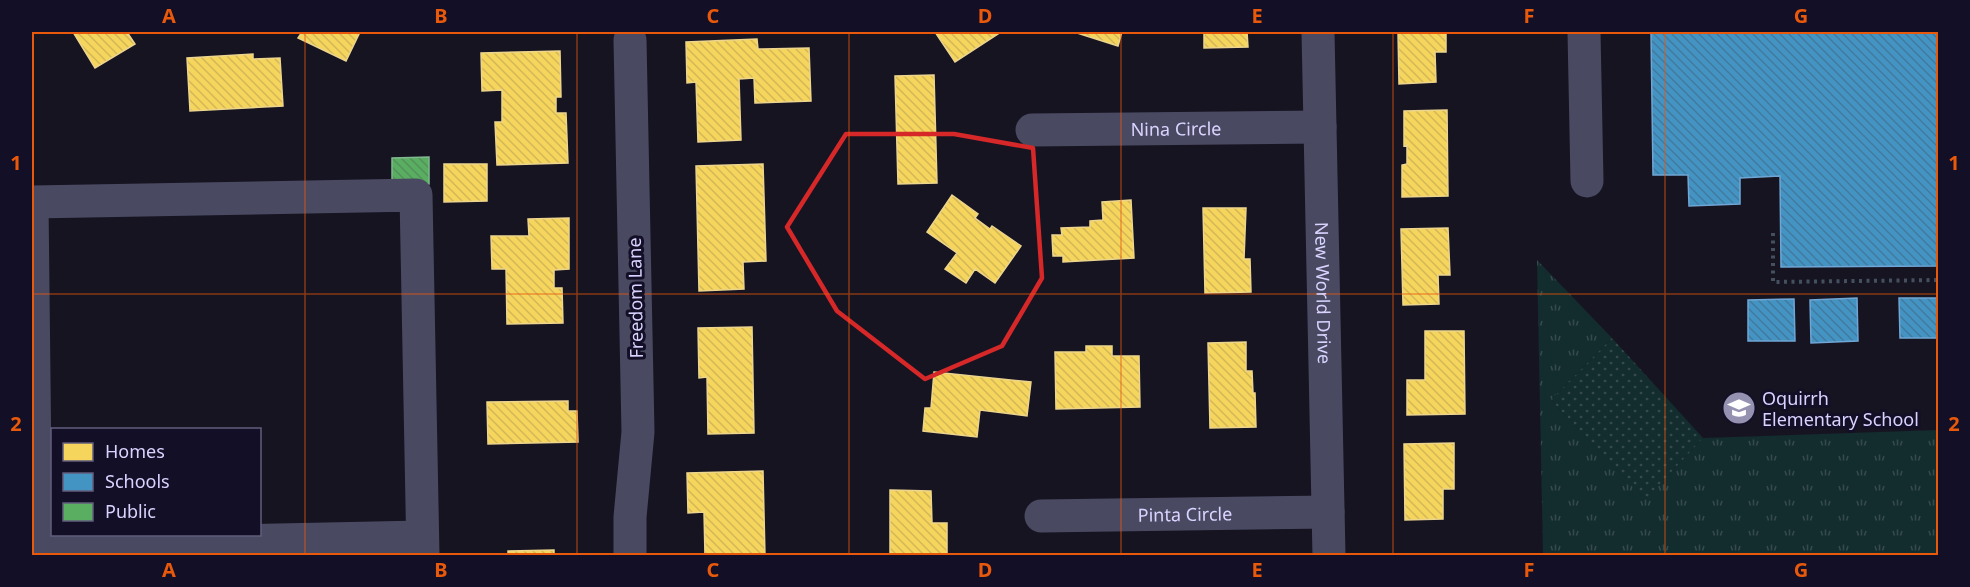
<svg xmlns="http://www.w3.org/2000/svg" width="1970" height="587" viewBox="0 0 1970 587" font-family="'Noto Sans',sans-serif">
<style>
.grass{fill:url(#grass-tufts)}
.park{fill:url(#park-dots)}
.homes{fill:url(#homes-back-hatch);stroke:#edd58d;stroke-width:1.5}
.schools{fill:url(#schools-back-hatch);stroke:#70a6d5;stroke-width:1.5}
.public{fill:url(#public-back-hatch);stroke:#80b990;stroke-width:1.5}
.lines{fill:none;stroke-linecap:round;stroke-linejoin:round}
.path{stroke:#44505f;stroke-width:4;stroke-dasharray:3 4.5;stroke-linecap:butt}
.minor{stroke:#4a4962;stroke-width:33}
.marked{fill:none;stroke:#d62828;stroke-width:4.5;stroke-linejoin:round}
.grid{fill:none;stroke:#e8590c;stroke-width:1.5;stroke-opacity:0.55}
.labels{text-anchor:middle;dominant-baseline:central;stroke-width:6;stroke-linejoin:round;paint-order:stroke}
.street-label{font-size:18px;fill:#d9d4ff;stroke:#130f26}
.poi-label{font-size:18px;fill:#d9d4ff;stroke:#130f26;text-anchor:start}
.neatline{fill:none;stroke:#e8590c;stroke-width:2}
.grid-label{font-size:20px;text-anchor:middle;font-weight:bold;fill:#e8590c}
</style>
<defs>
<pattern id="grass-tufts" width="24" height="20" patternUnits="userSpaceOnUse" patternTransform="scale(1.5)"><rect width="24" height="20" fill="#132c2d"/><path d="M3 7l-1-3M5 7V3M7 7l1-3M15 17l-1-3M17 17v-4M19 17l1-3" fill="none" stroke="#354a4c"/></pattern>
<pattern id="park-dots" width="8" height="8" patternUnits="userSpaceOnUse" patternTransform="scale(1.5)"><rect width="8" height="8" fill="#132c2d"/><path d="M2 2h.1M6 6h.1" fill="none" stroke="#354a4c" stroke-width="1.8" stroke-linecap="round"/></pattern>
<pattern id="homes-back-hatch" width="6" height="6" patternUnits="userSpaceOnUse" patternTransform="scale(1.5)"><rect width="6" height="6" fill="#f6d55c"/><path d="M-1 5l2 2M0 0l6 6M5-1l2 2" fill="none" stroke="#d2b759"/></pattern>
<pattern id="schools-back-hatch" width="6" height="6" patternUnits="userSpaceOnUse" patternTransform="scale(1.5)"><rect width="6" height="6" fill="#4393c3"/><path d="M-1 5l2 2M0 0l6 6M5-1l2 2" fill="none" stroke="#427a9f"/></pattern>
<pattern id="public-back-hatch" width="6" height="6" patternUnits="userSpaceOnUse" patternTransform="scale(1.5)"><rect width="6" height="6" fill="#5aae61"/><path d="M-1 5l2 2M0 0l6 6M5-1l2 2" fill="none" stroke="#54925c"/></pattern>
</defs>
<rect width="100%" height="100%" fill="#161421"/>
<path class="grass" d="M1537 260 1612 338 1551 400 1645 499 1703 438 1938 430V555H1543Z"/>
<path class="park" d="M1612 338 1703 438 1645 500 1551 400Z"/>
<path class="homes" d="M73 32H127L135 44 95 68Z
M302 32H360L346 61 298 38Z
M935 32H1001L955 62Z
M1074 32H1122L1118 46Z
M1204 32H1247L1248 47 1204 48Z
M1398 32H1446V52H1435L1436 82 1399 84Z
M757 39 758 49 809 48 811 101 755 103 754 78 739 79 741 140 698 142 696 82 687 83 686 42Z
M560 51 561 97H556V113H566L568 163 497 165 495 122H502V90L482 91 481 53Z
M253 54V59L280 58 283 106 190 111 187 58Z
M934 75 937 183 898 184 895 76Z
M1447 110 1448 196 1402 197V165L1407 164V145L1404 146V111Z
M444 164H487V201L444 202Z
M763 164 766 261 743 262 744 289 699 291 696 166Z
M952 195 978 214 975 218 990 229 992 226 1021 246 995 283 975 269 966 283 945 269 957 253 927 232Z
M1131 200 1134 258 1063 262V256H1053L1052 235H1062L1061 228 1090 227V221L1103 220 1102 202Z
M1203 208H1246L1244 259H1250L1251 292 1205 293Z
M569 218V269L554 270V288H562L563 323 507 324 506 269H492L491 236H529L528 219Z
M1448 228 1450 275H1438L1439 304 1403 305 1401 229Z
M752 327 754 433 708 434 707 377 699 378 698 328Z
M1425 331H1464L1465 414 1407 415V380H1425Z
M1246 342V371H1252L1253 393H1255L1256 427 1210 428 1208 343Z
M1086 346H1112V356H1139L1140 407 1056 409 1055 352H1086Z
M934 372 1031 382 1027 416 980 410 977 437 923 431 925 408H931Z
M568 401V411H577L578 442 488 444 487 402Z
M1454 443V489H1443V519L1405 520 1404 444Z
M763 471 765 556H705L704 512 688 513 687 473Z
M890 490 931 491 932 523H947V556H890Z
M554 550V556H508V551Z"/>
<path class="schools" d="M1651 32H1938V266L1781 267 1780 176 1740 178V204L1689 206 1688 175H1653Z
M1857 298 1858 341 1811 343 1810 300Z
M1899 298H1938V338H1900Z
M1794 299 1795 341H1748V300Z"/>
<path class="public" d="M429 157V184H392V158Z"/>
<g class="lines">
<path class="path" d="M1773 233V282L1938 280"/>
<g class="minor">
<path id="s1" d="M1318 32 1329 556"/>
<path d="M1584 32 1587 181"/>
<path id="s2" d="M1032 130 1320 127"/>
<path id="s3" d="M1041 516 1328 512"/>
<path d="M35 545 422 537"/>
<path d="M36 556 32 202 416 195 423 556"/>
<path d="M630 556V517L638 432 630 40"/>
</g>
</g>
<path class="marked" d="M846 134H954L1033 148 1042 278 1002 346 925 379 837 311 787 227Z"/>
<path class="grid" d="M305 32V556M577 32V556M849 32V556M1121 32V556M1393 32V556M1665 32V556M32 294H1938"/>
<defs>
<symbol id="school-disc" viewBox="-11 -11 22 22"><circle r="9.5" fill="#9591b1" stroke="#130f26"/><path d="M0-5L7-2L0 1L-7-2ZM-4 1L0 2.5L4 1V4Q0 6-4 4Z" fill="#fff"/></symbol>
</defs>
<g fill-rule="evenodd">
<use href="#school-disc" x="1720" y="389" width="38" height="38"/>
</g>
<g class="labels">
<g class="street-label">
<text stroke="none"><textPath href="#s2" startOffset="144">Nina Circle</textPath></text>
<text stroke="none"><textPath href="#s1" startOffset="261">New World Drive</textPath></text>
<text transform="translate(635 298) rotate(-91)">Freedom Lane</text>
<text stroke="none"><textPath href="#s3" startOffset="144">Pinta Circle</textPath></text>
</g>
<g class="poi-label">
<text x="1762" y="398">Oquirrh<tspan x="1762" dy="21">Elementary School</tspan></text>
</g>
</g>
<rect width="1970" height="587" fill="none" stroke="#130f26" stroke-width="66"/>
<rect x="51" y="428" width="210" height="108" fill="#130f26" stroke="#625e7d" stroke-width="1.5"/>
<rect x="63" y="443" width="30" height="18" fill="#f6d55c" stroke="#625e7d" stroke-width="1.5"/>
<text x="105" y="458" font-size="18" fill="#d9d4ff">Homes</text>
<rect x="63" y="473" width="30" height="18" fill="#4393c3" stroke="#625e7d" stroke-width="1.5"/>
<text x="105" y="488" font-size="18" fill="#d9d4ff">Schools</text>
<rect x="63" y="503" width="30" height="18" fill="#5aae61" stroke="#625e7d" stroke-width="1.5"/>
<text x="105" y="518" font-size="18" fill="#d9d4ff">Public</text>
<rect x="33" y="33" width="1904" height="521" class="neatline"/>
<g class="grid-label">
<text x="169" y="23">A</text>
<text x="441" y="23">B</text>
<text x="713" y="23">C</text>
<text x="985" y="23">D</text>
<text x="1257" y="23">E</text>
<text x="1529" y="23">F</text>
<text x="1801" y="23">G</text>
<text x="16" y="170">1</text>
<text x="1954" y="170">1</text>
<text x="16" y="431">2</text>
<text x="1954" y="431">2</text>
<text x="169" y="577">A</text>
<text x="441" y="577">B</text>
<text x="713" y="577">C</text>
<text x="985" y="577">D</text>
<text x="1257" y="577">E</text>
<text x="1529" y="577">F</text>
<text x="1801" y="577">G</text>
</g>
</svg>
